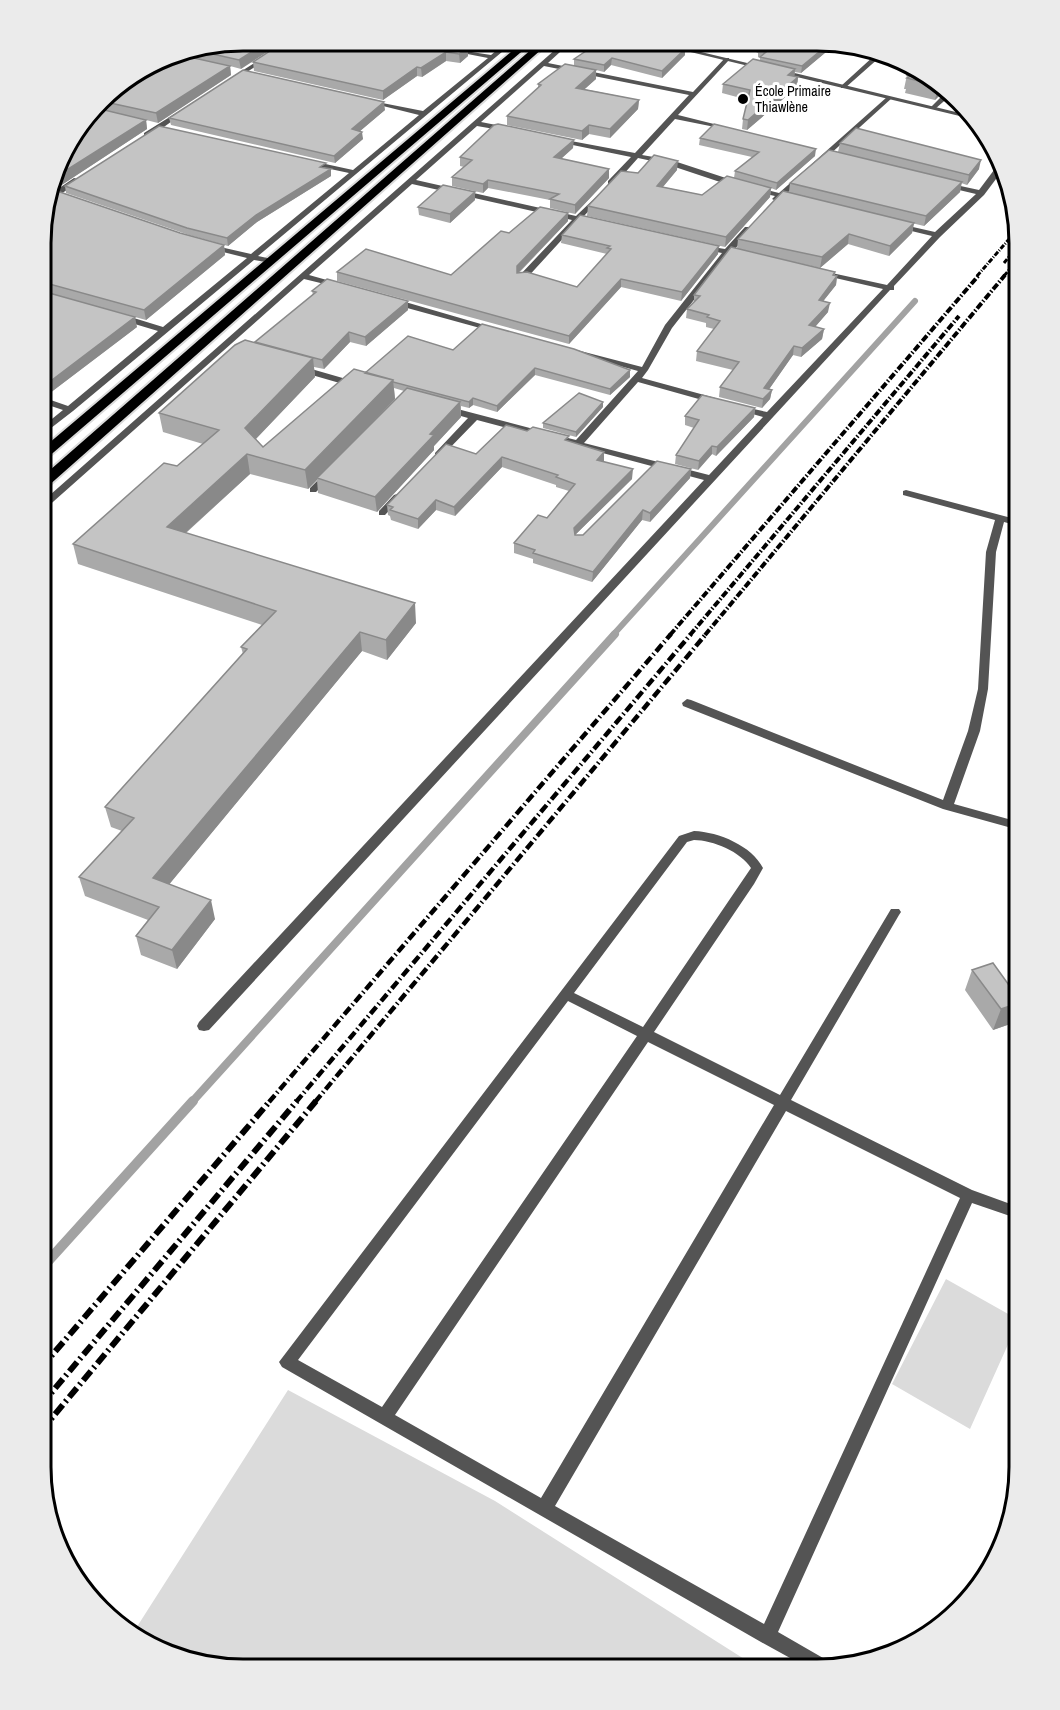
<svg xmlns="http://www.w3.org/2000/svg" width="1060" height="1710" viewBox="0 0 1060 1710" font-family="'Archivo Narrow',sans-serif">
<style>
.green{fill:#dbdbdb}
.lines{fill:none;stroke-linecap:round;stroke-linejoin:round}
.stream-far2{stroke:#a2a2a2;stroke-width:6}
.stream-far1{stroke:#a2a2a2;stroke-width:8}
.stream{stroke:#a2a2a2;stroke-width:10}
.trunk-casing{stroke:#dbdbdb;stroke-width:4}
.minor{fill:#545454;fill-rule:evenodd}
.tertiary{fill:#545454;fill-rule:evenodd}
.trunk{fill:#000;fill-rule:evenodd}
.rail-far3{stroke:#000;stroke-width:3;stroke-dasharray:5 1.5 1 1.5;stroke-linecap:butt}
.rail-far2{stroke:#000;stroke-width:4;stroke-dasharray:7 2 1.5 2;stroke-linecap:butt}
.rail-far1{stroke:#000;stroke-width:4.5;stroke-dasharray:9 3 1.5 3;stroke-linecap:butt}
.rail{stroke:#000;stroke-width:6;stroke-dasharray:12 4 2 4;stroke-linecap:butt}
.wall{fill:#a9a9a9;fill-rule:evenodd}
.shaded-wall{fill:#898989}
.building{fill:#c4c4c4;stroke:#898989;stroke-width:1.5}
.poi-dot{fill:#000;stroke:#fff;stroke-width:2}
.labels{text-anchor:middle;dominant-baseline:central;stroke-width:6;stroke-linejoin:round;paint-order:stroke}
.far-poi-label{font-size:14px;fill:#000;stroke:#fff;text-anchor:start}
.rim{fill:none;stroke:#000;stroke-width:3}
</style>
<rect width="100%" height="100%" fill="#fff"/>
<path class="green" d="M946 1279 1019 1320 970 1429 892 1384Z
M288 1390 495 1501 760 1669 217 1668 133 1633Z"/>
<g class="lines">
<path class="stream-far2" d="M613 635 915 301"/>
<path class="stream-far1" d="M192 1102 615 634"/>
<path class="stream" d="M41 1269 193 1101"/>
<defs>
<path id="trunk" d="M524 41H534L47 458 42 459V449Z
M541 41H551L47 487 42 488V477Z"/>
</defs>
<use href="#trunk" class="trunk-casing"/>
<path class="minor" d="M508 41H515L258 256 272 259V263L254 260 73 411 42 435V427L63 410 42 403V397L68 406 158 331 118 319V315H124L163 327 247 258 207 248V244L251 254 349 173 307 164V160L353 170 419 115 367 102V100L423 111 488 58 452 51V49L491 55Z
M565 41H572L548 63 693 92 725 58H729V60L678 115 730 128V130L675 119 642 155 671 160 738 182V186H732L666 164 638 158 614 185H608V181L631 157 558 142 554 140 555 138 635 153 689 95 544 66 481 122 511 128V132L477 126 416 180 576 216 599 194 603 196 583 217 596 220V224L579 221 525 280H519V276L572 220 412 184 309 275 341 284V288L304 279 45 509 42 510V502Z
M875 55 880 57 845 88H841V86Z
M264 57 269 58 234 80 229 79Z
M947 91 951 95 935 109H931V107Z
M887 97 892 98 785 195 797 197V201L781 198 776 201 772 199 775 196 752 191V187H755L779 193Z
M181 110 186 111 150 137H144V133Z
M1000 162 1005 167 984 195 940 237 894 286V290H890L209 1030 204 1031 199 1030 197 1026 199 1022 704 480 565 443 563 441 568 438 576 440 638 371 569 352V348L642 367 665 325 722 253 700 249V245L725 249 745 227H751V231L733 251 745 253V257L729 255 672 328 648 370 642 378 719 399V403H713L638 382 584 443 709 475 763 417 735 409V405L767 412 883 289 818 274V270L887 285 932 236 895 227V223L935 232 976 194 942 186V182L979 190Z
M74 178 81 180 51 201H47L49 195Z
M389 299H395L498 329 491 331 389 303Z
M301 366 360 383 361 385 357 388 298 371V367Z
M446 406 545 432 547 434 542 437 477 420 441 457H435V453L468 418 443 411 442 409Z
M328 472 331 473V477L316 492H310V488L325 473Z
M906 490 1019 520V526L1004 522 996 552 988 689 980 731 954 804 1019 822V830L943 809 683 706 682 703 687 699 691 700 943 800 968 731 978 689 986 552 995 520 903 495V491Z
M397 494 400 495V499L385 515H379V511L394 495Z
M694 831C719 832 752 846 763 868L754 884 654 1032 780 1095 891 909H899L901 912 899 915 791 1100 972 1190 1019 1207V1219L972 1203 778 1632 830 1662 832 1667 810 1669 761 1642 282 1367 279 1362 679 836ZM694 840C713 840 741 852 751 868L643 1027 574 993 687 842ZM568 1001 637 1036 382 1407 298 1360ZM648 1042 774 1105 541 1498 395 1415ZM786 1111 960 1198 764 1624 555 1506Z"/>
<path class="tertiary" d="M649 42H659L764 67 761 69Z
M778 69 964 114 968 118 776 72 775 71Z"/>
<use href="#trunk" class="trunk"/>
<path class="rail-far3" d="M1004 263 1019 244
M977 276 1017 230
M1004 276 1019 258"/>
<path class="rail-far2" d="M670 635 979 275
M690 635 959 316
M705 635 1005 275"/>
<path class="rail-far1" d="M269 1102 671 634
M296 1102 691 634
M315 1102 706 634"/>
<path class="rail" d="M41 1368 270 1101
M41 1405 297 1101
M41 1431 316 1101"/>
</g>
<path class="wall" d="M243 40 241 69 230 66 231 75 158 123 146 120 147 129 54 190 50 189 62 153 109 91 166 56Z
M285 41H486L476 50 468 49V56L460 63 446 61 422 77 417 76 383 100 254 71 253 62Z
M838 42 801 73 795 72 794 76 798 77 797 87 747 130 742 129 743 119 748 100 722 93 723 84 760 61V57H758V53L754 51V44Z
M685 49V55L662 78 611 65 604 72 596 70V79L584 89 639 100 638 109 610 138 589 134 582 140 507 125V116L538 88V84L574 65V59Z
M907 75 941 82 946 90 935 100 905 93 906 89H904Z
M385 110 360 131 363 139 335 163 171 125 169 118Z
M700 138 815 156 776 190 771 188 770 197 725 247 587 216 588 206 638 173 677 170 663 187 702 195 734 178 735 171 752 157 699 145Z
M840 143 979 169 967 185 961 183 960 192 924 226 895 219 914 223 912 233 889 256 848 244 820 268 737 249 738 239 789 192 790 183 838 152Z
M573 148 561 159 609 178 575 214 550 208V200L488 188 483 193 452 186V177L464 167 460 166V157Z
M326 168 331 169V176L257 222 228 246 189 235 66 193 65 186Z
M475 200 450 223 419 215 418 207Z
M568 213V221L519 273 577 287 607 254 561 243 562 235 718 254 681 301 621 287 569 344 337 281V272L451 275 509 233Z
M42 217 180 233 224 245 225 255 146 320 102 308 137 327 46 396 42 395Z
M835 272V276H837L836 285 823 301 828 312 815 327 824 329 822 339 801 357 793 355 769 389 772 390 770 399 762 408 719 397 720 387 733 370 696 361 697 351 714 329 706 327V323L686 318 687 309 694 302V295Z
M312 291 408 310 366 346 350 342 324 369 314 367 315 377 256 439 263 447 365 373 453 350 630 377 610 395 535 375 497 412 473 405 469 408 461 406V417L434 446V450L377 512 318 493 317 480 308 489 250 474 186 533 416 623 387 660 362 651 169 884 215 919 177 969 141 955 136 936 148 920 85 896 79 877 122 831 111 827 105 807 243 654 241 647 262 625 78 564 73 544 177 466 203 444 163 432 159 413 255 343V342L313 295ZM394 388 404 391 375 419 395 399Z
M603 407 576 437 543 428V423Z
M755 408 754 417 716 456 712 454 698 470 675 464 676 455 694 428 685 425V416Z
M527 431 569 441 632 479 575 535H583L691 469 690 478 650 522 642 520 592 582 533 563V559L514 553V543L547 518 569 491 556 487V485L502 467 455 516 436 510 418 529 391 520 390 516 388 515 387 505 476 454Z
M972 970 1019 999V1007L1013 1023 993 1030 965 990Z"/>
<path class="shaded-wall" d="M269 41H284L241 69 239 60Z
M476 41H486L476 50Z
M831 42H838L801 73 802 66Z
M468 47V56L460 63 459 54Z
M685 49V55L662 78V71Z
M446 52V61L422 77 421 68Z
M612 58 611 65 604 72V65Z
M230 66 231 75 158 123 156 113Z
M417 67V76L383 100V91Z
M795 69 794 79 788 75Z
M596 70V79L576 97V88Z
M798 77 797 87 747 130 748 120Z
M941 83 945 89 935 100 938 86Z
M639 100 638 109 610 138V129Z
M384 102 385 110 353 137 352 129Z
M146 120 147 129 54 190 52 184 54 178Z
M589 125V134L582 140V131Z
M362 132 363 139 335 163 334 156Z
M574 140 573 148 554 165V157Z
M816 149 815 156 776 190 777 183Z
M981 160 979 169 967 185 969 175Z
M678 161 677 170 656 195 657 186Z
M331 169V176L257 222 228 246 227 238 256 215Z
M609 169V178L575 214V205Z
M488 180V188L483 193V184Z
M962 182 960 192 924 226 926 216Z
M771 188 770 197 725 247 726 237Z
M475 192V200L450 223V214Z
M568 213V221L517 274V266Z
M914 223 912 233 889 256 890 246Z
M849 234 848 244 820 268 822 257Z
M224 245 225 255 146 320 144 310Z
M719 246 718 254 681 301 682 292Z
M835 272 834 280 837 276 836 285 817 309 819 300Z
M621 279V287L569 344V336Z
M408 301V310L366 346 365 337Z
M830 303 828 312 808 335 809 325Z
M135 317 137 327 46 396 44 386Z
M824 329 822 339 801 357 802 348Z
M349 332 350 342 324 369 322 360Z
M794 346 793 355 763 398 764 388Z
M313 358 315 377 248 447 245 428Z
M535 368V375L497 412V406Z
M630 370V377L610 395V389Z
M393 380 395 399 318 478H317V480L308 489 305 470Z
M772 390 770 399 762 408 763 399Z
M473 398V405L469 408V402Z
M460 402 461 417 434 446V450L377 512 375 497 430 434Z
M603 402V407L576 437V432Z
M755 408 754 417 716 456 717 447Z
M712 446V454L698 470 699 461Z
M604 452V462L597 460Z
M247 454 250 474 171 546 167 527Z
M502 457V467L455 516 454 507Z
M633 469 632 479 573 537 574 528Z
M691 469 690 478 650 522V513Z
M436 500V510L418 529V519Z
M643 510 642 520 592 582 593 572Z
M415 603 416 623 387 660 386 640Z
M360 632 362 651 158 898 153 878Z
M211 900 215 919 177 969 172 950Z
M1019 1003V1007L1013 1023 993 1030 1001 1009Z"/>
<path class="building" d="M243 40 269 41 239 60 195 50Z
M285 41H434L468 47 459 54 446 52 421 68 417 67 383 91 253 62Z
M604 42H649L685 49 662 71 612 58 604 65 574 59 595 45H599Z
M757 42H831L802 66 760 57 766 52 759 50 762 48 754 44Z
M176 54 230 66 156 113 101 101 109 91 166 56Z
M753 59 795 69 788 75 798 77 748 120 743 119 750 90 723 84Z
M565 64 596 70 576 88 639 100 610 129 589 125 582 131 507 116 541 85 538 84Z
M243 70 384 102 352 129 362 132 334 156 169 118Z
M911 70 941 82V83L938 86 907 78 911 76 907 75Z
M96 108 146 120 54 178 62 153Z
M498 124 574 140 554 157 609 169 575 205 550 199 559 194 488 180 483 184 452 177 472 160 460 157 494 125Z
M714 124 816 149 777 183 735 171 759 152 700 138Z
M159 126 326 163 320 167 331 169 256 215 227 238 187 228 65 186Z
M856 128 981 160 969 175 840 143Z
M829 150 962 182 926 216 790 183Z
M654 155 678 161 657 186 702 195 727 176 771 188 726 237 588 206 621 171 638 173Z
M443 185 475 192 450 214 418 207Z
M54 190 180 233 224 245 144 310 42 282V217L50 191Z
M783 191 914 223 890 246 849 234 822 257 738 239Z
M540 207 568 213 517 266V273L527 272 577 287 611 249 607 248 610 246 562 235 580 215 719 246 682 292 621 279 569 336 337 272 366 249 451 275 501 231 509 233Z
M731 247 835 272 833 275 837 276 819 300 830 303 809 325 824 329 802 348 794 346 764 388 772 390 763 399 720 387 739 362 697 351 720 321 707 317 709 315 687 309 700 296 694 295Z
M327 279 408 301 365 337 349 332 322 360 255 342 316 292 312 291Z
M42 291 135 317 44 386H42Z
M482 324 574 349 630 370 610 389 535 368 497 406 473 398 469 402 393 382V380L365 373 408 336 453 350Z
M245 340 313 358 245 428 263 447 354 369 393 380 305 470 247 454 167 527 415 603 386 640 360 632 153 878 211 900 172 950 136 936 159 907 79 877 134 818 105 807 247 649 241 647 276 611 73 544 164 463 177 466 219 430 159 413 235 345Z
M407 388 460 402 430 434 434 435 375 497 317 478Z
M579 393 603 402 576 432 543 423Z
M702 395 755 408 717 447 712 446 699 461 676 455 699 420 685 416Z
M506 425 527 431 533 427 569 436 565 440 604 452 597 460 633 469 574 528 575 535H583L657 461 691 469 650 513 643 510 593 572 533 553 535 550 514 543 538 515 547 518 575 484 556 477 558 475 502 457 454 507 436 500 418 519 390 510 393 507 387 505 446 444 476 454Z
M993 963 1019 999V1003L1001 1009 972 970Z"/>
<circle class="poi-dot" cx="743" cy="99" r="6"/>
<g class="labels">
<g class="far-poi-label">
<text x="755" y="91">École Primaire<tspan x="755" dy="16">Thiawlène</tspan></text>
</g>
</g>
<path d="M0 0H1060V1710H0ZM243 51H817A192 192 0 0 1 1009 243V1467A192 192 0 0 1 817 1659H243A192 192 0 0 1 51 1467V243A192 192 0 0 1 243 51Z" fill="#ebebeb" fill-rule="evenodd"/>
<path class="rim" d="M243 51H817A192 192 0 0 1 1009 243V1467A192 192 0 0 1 817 1659H243A192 192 0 0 1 51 1467V243A192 192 0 0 1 243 51Z"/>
</svg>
